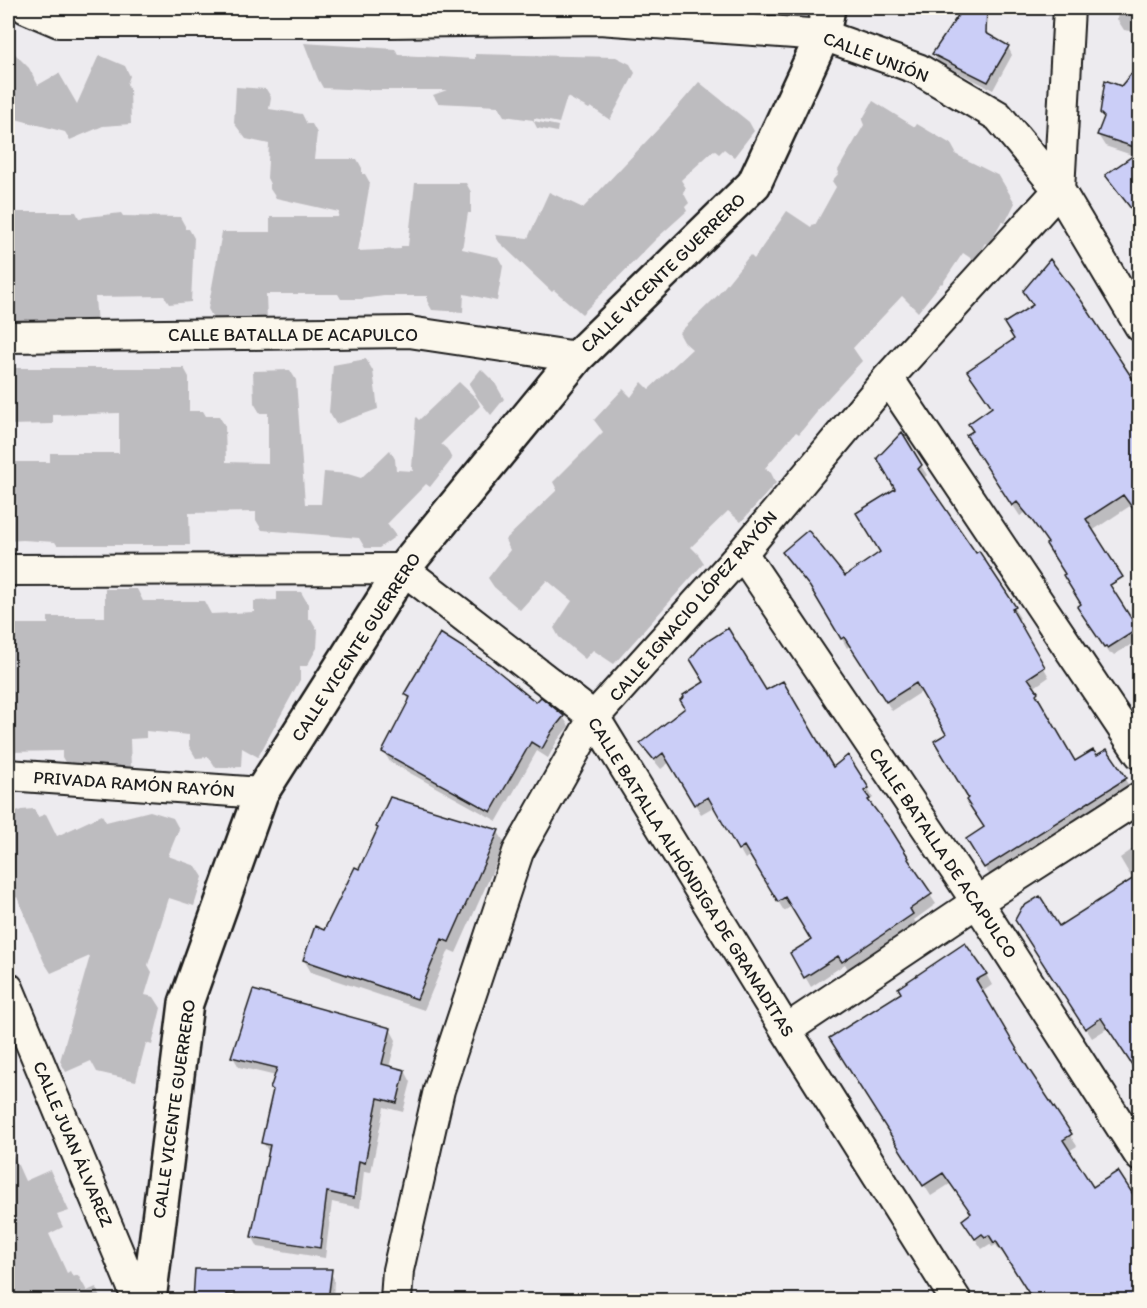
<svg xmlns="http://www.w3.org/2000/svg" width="1147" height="1308" viewBox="0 0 1147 1308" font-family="Itim,sans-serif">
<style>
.shadow{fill:#0003}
.building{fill:#cbcef7;stroke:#1c1c1c;stroke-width:1.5}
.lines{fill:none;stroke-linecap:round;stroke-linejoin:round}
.minor-casing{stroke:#1c1c1c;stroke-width:34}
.tertiary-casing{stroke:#1c1c1c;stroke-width:38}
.minor{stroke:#fbf7ec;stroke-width:30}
.tertiary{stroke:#fbf7ec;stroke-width:33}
.labels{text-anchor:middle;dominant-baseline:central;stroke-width:4.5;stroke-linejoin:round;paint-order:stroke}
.street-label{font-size:18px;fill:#1c1c1c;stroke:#fbf7ec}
</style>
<rect width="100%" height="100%" fill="#edebef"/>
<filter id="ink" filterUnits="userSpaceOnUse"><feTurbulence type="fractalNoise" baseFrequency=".0167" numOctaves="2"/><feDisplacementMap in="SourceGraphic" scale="12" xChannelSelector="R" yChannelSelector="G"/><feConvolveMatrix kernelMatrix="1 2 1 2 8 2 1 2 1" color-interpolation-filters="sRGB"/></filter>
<g filter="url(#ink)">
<path class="shadow" d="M1119 8H1140V38L1134 37 1131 31 1124 30 1117 19Z
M1140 38V57L1136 51Z
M304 43 395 49 399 55 475 59V54L616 57 630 64 635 73 610 120 591 107 589 109 567 97 559 123 534 118V121L558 126 557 132 537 128 533 120 504 116 498 106 438 103 433 95 447 90H366L323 88 318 79Z
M8 47 29 68 38 85 59 73 77 104 99 55 125 66 130 76 127 84 130 89 131 124 103 126 70 140 65 132 8 117Z
M1008 47 1012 55 993 90 938 62 934 54Z
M1140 66V221L1113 186 1107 176 1135 156 1105 146 1098 135 1105 119 1101 112Z
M699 82 749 122 754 131 734 157 724 149 719 154 714 150 681 180 686 188 683 192 689 203 685 207 687 211 657 238 582 314 554 290 552 292 499 242 495 235 528 238 549 192 583 208 660 127Z
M236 87 266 89 271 97 269 109 302 114 307 124H312L317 133 314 159H357L362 168V174H365L370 183 358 251 401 249V246H408L415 183H466L471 192V213H468L462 249 498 257 503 266 497 301 464 294 463 312 432 310 427 301V296H384L361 299H341L338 294H266L267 320H237L235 317 213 318 208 309 222 232H270V217H338L339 212 276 198 270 189V184L267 178 269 144 246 139 234 123Z
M873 101 915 127 917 124 951 144 956 153 955 154 999 176 1015 203 1005 223 1002 221 988 245 985 243 975 261 963 253 942 284 941 283 918 312 902 296 853 348 862 361 817 410V412L799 434 796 432 765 468 771 473 776 483 741 522 728 511 691 547 698 554 704 563 614 664 593 650 585 659 559 637 554 628 572 601 547 580 520 610 494 587 488 578 510 550 505 540 557 490 553 482 603 432 594 420 623 389 631 397 642 382 649 389 692 349 684 342 679 333 717 296 750 255 754 259 787 211 811 227 813 224 815 225 836 187 832 181 839 173 838 170 864 125 862 120Z
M10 212H76L79 218 121 213 123 216 180 217 185 226V229H189L194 238 191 302 169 304 164 296 95 297 97 325H28L26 321 8 322V227Z
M366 359 373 371 378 409 336 424 329 412 333 365Z
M8 368H184L189 377V411H203L206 416H219L225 426 226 462 268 463V413H260L254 403 253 371 290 370 296 380 305 504H321L324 472 348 474 361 478 390 450 395 459 396 470 414 471 412 467 416 417 419 420 459 382 477 399 480 406 441 444 447 449 452 459 430 487 426 484 387 524 396 536 379 548H365L359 538 262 530 256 520V512L189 513 190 545H57L55 542 23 540 8 541V459V462H50V453H119V413L53 415V424L8 425Z
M481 369 495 383 504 399 491 415 478 399 469 384Z
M1140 392 1139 518 1130 506 1092 531H1040L1025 513 1020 516 975 448Z
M901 435 927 475 923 479 976 555 978 553 1020 618 1017 620 1049 677 1033 688 1042 703 1040 704 1075 763 1096 757 1107 751 1131 789 991 877 973 849 986 828 970 799 948 734 923 691 892 711 851 645 847 648 818 596 790 562 784 553 845 578 881 553 897 490Z
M105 589H137L143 601H204L211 614 254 612V601L277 600V592H301L308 604V619H311L318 631 317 648 307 666H300V680L258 757 242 748 241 767 216 768 209 757 196 758 189 746V735L146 731V738L130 739 131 769H69L62 757V751L8 752V624H48V617H105Z
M1113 594 1140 635V639L1114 655 1112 653 1110 654 1087 620Z
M766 692 833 770 868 789 873 798 869 801 874 810 936 904 914 920 917 925 849 971 845 964 811 987 792 954 813 941 792 906 784 911 750 855 745 859 715 806 701 814 670 762 661 769 648 753Z
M406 694 536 704 563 717 569 726 557 741 548 758 537 751 497 821 390 762 384 752 410 702Z
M391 798 498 832 505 843 456 953 449 950 424 1010 311 972 304 960 325 932 360 871Z
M34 809 38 817 46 814 57 836 102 815 106 822 150 811 173 818 179 829 168 856 196 866 203 877 194 906 169 898 148 965 152 972 145 995 154 997 161 1008 152 1045 146 1043 136 1081 97 1072 91 1061 66 1072 60 1061 90 956 51 973 44 962 17 897 10 901 8 897V816L21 810Z
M1140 844V1075L1108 1028 1092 1038 1023 930 1059 928 1133 880 1120 858Z
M986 974 992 985 982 992 1027 1069 1077 1146 1069 1151 1093 1189 1140 1208V1300H1035L1003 1251 1001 1252 996 1245 992 1247 990 1244 982 1249 970 1231 972 1214 950 1184 931 1196 837 1049Z
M390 1029 396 1040 389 1067 405 1071 411 1082 403 1112 384 1107 371 1172 364 1171 360 1208 332 1202 325 1258 258 1247 252 1236 269 1153 263 1142 274 1093 272 1089 276 1076 239 1067 233 1057Z
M8 1107 15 1124 8 1127Z
M8 1143 25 1181 50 1170 69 1211 57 1215 63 1227 49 1234 67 1273 70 1271 73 1277 78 1275 87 1291 96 1287 102 1300H8Z
M196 1270H329L334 1279 333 1300H194Z"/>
<path class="building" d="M963 8H987L986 33 1009 46 988 82 932 54Z
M1140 63V149L1097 135 1104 117 1100 113 1105 80 1121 86Z
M1140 151V220L1105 175Z
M1050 259 1081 300 1140 390V518L1123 495 1086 519 1123 577 1110 585 1138 629 1108 648 1106 646 1104 647 1077 607 1081 604 1063 575 1065 574 1046 544 1048 543 1031 519 1017 502 1012 506 966 435 973 431 968 424 992 407 967 371 1014 339 1004 323 1033 305 1023 291Z
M902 432 922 465 918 469 976 553 979 551 1016 607 1012 609 1045 667 1028 678 1038 692 1036 694 1075 761 1093 750 1097 755 1107 749 1127 778 984 868 966 839 984 827 966 800 968 798 934 741 946 734 916 683 886 702 844 637 841 639 810 587 782 552 808 530 845 576 880 552 856 513 895 489 877 458Z
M728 628 766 690 783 681 833 767 848 755 869 788 864 791 870 799 868 800 892 831 909 858 908 859 932 894 910 909 913 914 842 962 838 956 804 978 790 953 811 940 785 897 778 902 744 846 738 850 708 797 694 805 663 753 654 760 640 743 685 708 680 700 684 697 683 695 704 682 690 659 703 644Z
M440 633 489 664 536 702 541 697 564 716 552 731 542 749 531 742 491 812 382 752 408 702 410 697 404 694Z
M390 797 499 830 449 942 442 939 417 999 303 960 315 926 324 930 355 867 359 869 378 828 376 827Z
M1140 874V1077L1101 1018 1085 1029 1015 920 1022 907 1040 896 1059 926Z
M965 943 987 974 976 980 1028 1068 1072 1134 1063 1140 1093 1187 1118 1171 1140 1205V1300H1033L996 1241 994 1243 989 1235 985 1237 982 1234 975 1239 962 1220 971 1213 943 1173 923 1186 829 1038 901 993 898 988Z
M253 990 391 1028 382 1064 405 1070 397 1103 378 1098 365 1163 359 1161 354 1198 327 1192 320 1248 251 1237 270 1145 261 1143 273 1090 270 1089 277 1068 231 1057Z
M195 1269H332L328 1300 226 1294V1300H193Z"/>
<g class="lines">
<defs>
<path id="minor" d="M26 8 59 22H388L599 19 823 35 918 69 998 116 1059 190 1140 326
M8 337 409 332 577 357
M888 378 1140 754
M742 553 977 902 1140 1156
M8 570 403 569 594 717 786 1030 956 1300
M8 775 261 793
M8 988 138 1300
M786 1030 977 902 1140 797
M396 1300 398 1270 439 1090 518 852 594 717 742 553 888 378 1059 190 1069 8"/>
<path id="tertiary" d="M149 1300 186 1003 261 793 403 569 577 357 754 184 823 35 828 8"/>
</defs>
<use href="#minor" class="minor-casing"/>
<use href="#tertiary" class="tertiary-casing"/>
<use href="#minor" class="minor"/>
<use href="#tertiary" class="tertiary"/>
</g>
</g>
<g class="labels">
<g class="street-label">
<text transform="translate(876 57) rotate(21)">CALLE UNIÓN</text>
<text transform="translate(663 273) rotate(-44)">CALLE VICENTE GUERRERO</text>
<text x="293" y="335">CALLE BATALLA DE ACAPULCO</text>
<text transform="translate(693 606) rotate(-49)">CALLE IGNACIO LÓPEZ RAYÓN</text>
<text transform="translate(356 647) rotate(-57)">CALLE VICENTE GUERRERO</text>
<text transform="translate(134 784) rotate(4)">PRIVADA RAMÓN RAYÓN</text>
<text transform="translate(943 853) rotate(56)">CALLE BATALLA DE ACAPULCO</text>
<text transform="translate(691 877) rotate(58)">CALLE BATALLA ALHÓNDIGA DE GRANADITAS</text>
<text transform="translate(174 1109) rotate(-82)">CALLE VICENTE GUERRERO</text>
<text transform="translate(73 1144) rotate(67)">CALLE JUAN ÁLVAREZ</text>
</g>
</g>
<rect width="1147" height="1308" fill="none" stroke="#fbf7ec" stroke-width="30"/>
<rect x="15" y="15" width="1117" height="1278" fill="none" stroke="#1c1c1c" stroke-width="2" filter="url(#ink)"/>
</svg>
